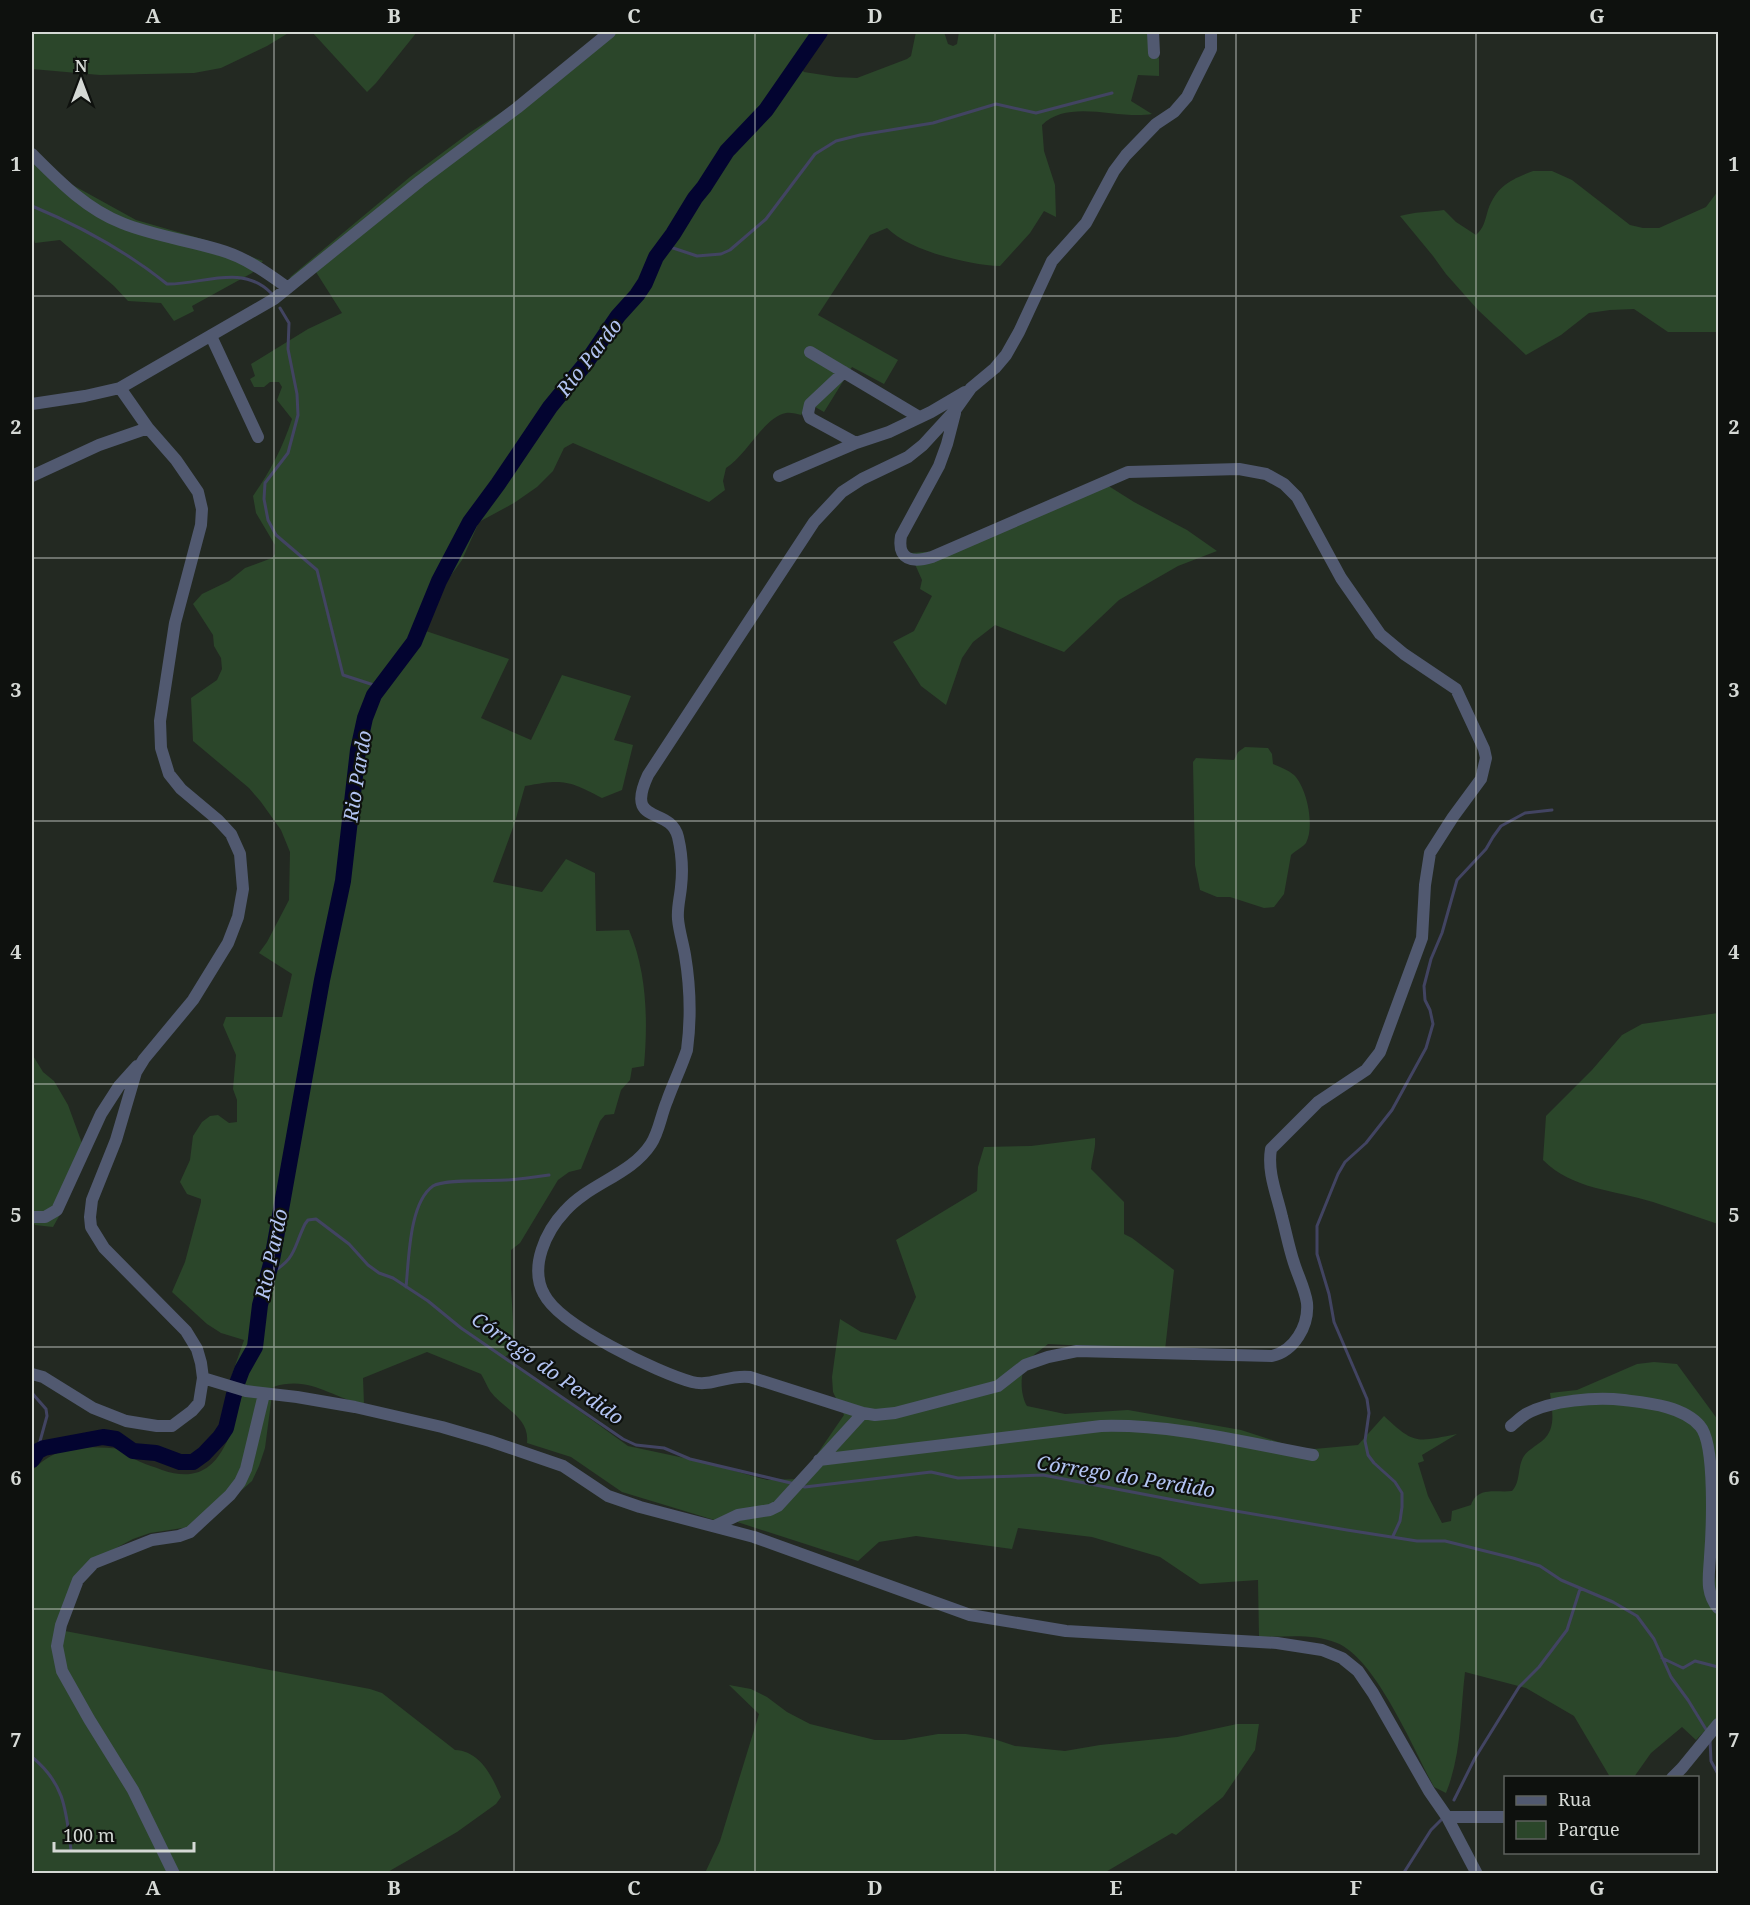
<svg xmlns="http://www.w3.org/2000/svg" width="1750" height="1905" viewBox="0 0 1750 1905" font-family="'Noto Serif',serif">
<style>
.green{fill:#2b462a}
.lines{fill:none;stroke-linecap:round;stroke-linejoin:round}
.stream{stroke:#424462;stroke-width:3}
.river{stroke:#030430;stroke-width:16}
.minor{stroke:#515970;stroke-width:12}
.grid{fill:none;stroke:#d5d9d5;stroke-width:1.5;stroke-opacity:0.55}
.labels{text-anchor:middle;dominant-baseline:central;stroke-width:4.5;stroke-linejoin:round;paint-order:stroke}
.water-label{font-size:20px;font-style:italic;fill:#b3c4f3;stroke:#0e110e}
.neatline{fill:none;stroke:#d5d9d5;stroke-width:2}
.grid-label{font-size:20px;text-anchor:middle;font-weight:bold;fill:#d5d9d5}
</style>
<rect width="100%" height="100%" fill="#232922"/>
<path class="green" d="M32 32H290L267 46 221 68 194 73 100 75 32 69Z
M312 32H417L376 83 367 92Z
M607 32H826L800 68 804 72 836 77 857 78 907 59 911 56 916 32H944L948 44 953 46 957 44 959 32H1154L1159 59V76L1138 75 1131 101 1152 114C1118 120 1069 98 1042 125L1044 151 1055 185 1056 217 1044 211 1030 233 1000 266C969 265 910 251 887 228L870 235 818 315 898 360 884 384 852 367 824 412 808 403 801 415C797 414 790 412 786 413 764 417 746 456 726 468L723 481 725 490 709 502 573 443 564 448 553 471 537 487 514 503 479 522 462 560 414 627 509 659 481 718 531 740 562 675 631 696 614 740 633 745 622 790 602 798C568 780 563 779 525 786L515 822 493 882 542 892 566 859 595 873 596 931 629 930C647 972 648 1021 644 1066L632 1068 630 1080 621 1090 614 1114 605 1115 600 1121 581 1169 569 1172 558 1180 520 1243 511 1250V1288L514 1337 521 1344 505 1357 628 1446 703 1462 767 1480 800 1479 844 1415 833 1392 832 1377 840 1319 861 1332 896 1340 916 1297 896 1240 977 1191 978 1167 984 1147 1031 1146 1095 1138C1096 1148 1092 1158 1091 1169L1124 1202V1234L1132 1238 1174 1270 1165 1350 1048 1344C1042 1349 1034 1354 1029 1360 1019 1370 1020 1395 1027 1406L1065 1414 1128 1410 1241 1430 1303 1450 1358 1445 1384 1416C1415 1445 1416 1442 1457 1434L1422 1455 1424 1461 1418 1463 1428 1496 1442 1523 1451 1521 1452 1511 1471 1505C1478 1486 1496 1493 1512 1491 1521 1482 1517 1467 1524 1456 1528 1450 1536 1446 1542 1441 1557 1429 1552 1410 1550 1393L1577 1390 1637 1364 1654 1362 1677 1364 1718 1420V1441L1716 1455 1714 1571 1718 1594V1717L1696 1740 1682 1727 1651 1753 1634 1777H1610L1574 1716 1526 1688 1465 1672C1460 1713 1462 1753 1446 1793L1434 1787C1414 1750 1376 1659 1337 1643 1314 1633 1284 1637 1259 1637L1258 1580 1200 1584 1160 1557 1092 1537 1018 1528 1012 1549 916 1536 879 1542 858 1561 728 1519 721 1522 622 1492 571 1457 527 1443C530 1417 503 1409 490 1391 487 1386 484 1379 481 1374L427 1352 363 1378 364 1404C330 1398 311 1375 273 1387L265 1448 259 1466 252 1481 202 1525 150 1533 133 1539 99 1557 81 1575 65 1631 370 1689 382 1693 455 1750C480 1751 492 1776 501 1797L496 1804 457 1832 386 1873H32V1471C57 1444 87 1446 121 1449 132 1461 147 1464 162 1470 222 1491 231 1431 244 1389L229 1383 244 1340 221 1333 207 1324 172 1292 185 1262 201 1202V1199L187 1194 180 1182 190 1160 193 1136 202 1122 210 1116 218 1115 229 1123 237 1122V1100L233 1089 236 1055 223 1025 226 1017H282L292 974 259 953 267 942 289 900 290 852 281 830 261 802 249 788 193 741 191 698 217 680 222 669 221 658 214 646 213 635 193 604 202 594 229 581 245 568 272 558 275 554V545L256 513 253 496C271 470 282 449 292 419L277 400 282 387 279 382H270L264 387H254L250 379 255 376 251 364 308 329 342 313 316 272 289 278 410 177 469 133 519 101Z
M32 147 69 183 136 220 209 241 263 261 252 273 192 306 194 311 174 321 161 303 128 301 114 286 60 240 35 243 32 232Z
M1533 171H1552L1572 180 1630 225 1643 228H1659L1706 207 1718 191V332H1668L1634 309 1610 310 1589 313 1561 335 1526 355 1478 310 1446 274 1433 256 1400 216C1414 212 1429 212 1444 210L1456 222 1476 235C1484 228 1485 220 1488 210 1497 186 1510 180 1533 171Z
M1099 480 1134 502 1187 530 1217 551 1178 566 1119 600 1064 652 995 625 973 642 962 658 946 705 921 686 893 642 914 631 932 596 920 589 922 580 910 553 938 551Z
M1245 747 1268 748 1272 754 1273 764C1280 767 1288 770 1294 775 1307 788 1315 826 1306 843 1303 847 1295 851 1291 855L1284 894 1274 907 1264 908 1230 897H1217L1200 890 1195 865 1193 762 1196 758 1234 760 1238 752Z
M1718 1013V1224C1696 1217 1675 1209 1653 1202 1615 1190 1573 1190 1543 1160L1546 1116 1592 1070 1622 1035 1642 1024Z
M32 1054 43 1072 54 1081 68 1105 83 1146 63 1209 53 1227 35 1225 32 1221Z
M729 1685 751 1689 767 1697 787 1712 810 1724 875 1740H904L938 1734H966L991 1738 1015 1746 1065 1751 1100 1745 1177 1737 1237 1724H1259L1255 1750 1223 1797 1176 1835 1172 1833 1104 1873H705L720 1841 759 1714Z"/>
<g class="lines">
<path class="stream" d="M32 206C80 226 126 251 167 284 201 285 242 263 271 293
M664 245 697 256 721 254 730 250 766 219 815 154 836 141 860 135 933 123 996 104 1036 113 1112 93
M280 308 289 323 288 349 297 394 298 415 288 453 265 483 264 499 268 520 276 535 317 570 343 675 380 687
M268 1275C297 1258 292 1251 305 1224L308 1220 316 1219 349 1244 368 1265 379 1273 393 1278 428 1301 461 1328 623 1439 636 1445 664 1448 690 1459 795 1484
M406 1287C409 1259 409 1203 433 1186 443 1179 492 1181 507 1180 521 1179 535 1177 549 1175
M32 1393 46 1409 47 1416 37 1452
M801 1486 805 1487 931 1472 958 1478 1043 1475 1195 1504 1347 1530 1417 1541H1445L1513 1558 1540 1566 1561 1580 1613 1602 1637 1616 1654 1639 1671 1677 1688 1700 1707 1731
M1393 1536 1400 1521 1402 1507V1493L1395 1482 1374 1463 1368 1455 1365 1441 1369 1413 1367 1399 1334 1322 1329 1294 1317 1254V1226L1338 1174 1345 1162 1366 1143 1392 1110 1426 1048 1433 1024 1430 1010 1425 1000 1424 986 1431 959 1442 933 1457 880 1486 849 1493 837 1501 826 1525 813 1552 810
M1662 1658 1683 1668 1695 1661 1718 1667
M1710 1740 1711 1761 1718 1774
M32 1757C65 1784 66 1810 71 1850
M1454 1800 1475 1758 1519 1687 1539 1667 1567 1630 1580 1589
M1403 1874 1431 1830 1444 1817"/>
<path class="river" d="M32 1460 38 1451 44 1448 103 1437 116 1439 133 1451 156 1453 180 1462H193L204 1454 220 1437 226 1428 236 1386 242 1370 255 1347 260 1305 272 1260 322 980 343 881 358 750 365 718 374 695 414 642 439 581 470 522 498 484 550 407 586 363 618 316 637 295 645 283 656 257 673 234 695 198 704 187 727 151 766 110 820 32"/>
<path class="minor" d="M1153 32 1154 53
M32 154C59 181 86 209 122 223 154 236 188 240 220 250 245 257 267 273 288 288
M211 336 258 437
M810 352 919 417
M844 372 810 404 808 413 810 418 856 443
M120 388 148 428 176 460 198 492 202 509 201 525 175 623 160 721 161 748 169 774 181 789 218 820 231 834 240 854 243 889 238 917 228 943 193 1000 144 1059 136 1072 116 1140 92 1200 90 1217 91 1227 104 1248 186 1331 197 1349 201 1363 203 1378 246 1391 297 1397 355 1407 442 1427 490 1441 563 1466 608 1496 640 1507 754 1537 970 1615 1066 1631 1277 1643 1322 1650 1342 1658 1358 1671 1373 1693 1429 1791 1447 1817 1477 1874
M32 404 85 396 120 388 274 299 420 181 517 108 610 32
M32 476 99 445 148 428
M779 476 856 443 889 432 931 412 965 392
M32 1217H45L57 1210 101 1114 119 1086 137 1066
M32 1374 43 1377 93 1408 126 1421 157 1426H172L192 1411 199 1403 203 1378
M863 1413 875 1415 895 1413 998 1386 1025 1365 1048 1357 1077 1351 1272 1356C1294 1351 1309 1326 1307 1303 1305 1289 1298 1276 1294 1263 1289 1248 1286 1232 1282 1217 1277 1195 1267 1172 1271 1149L1318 1102 1366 1070 1380 1052 1422 938 1425 885 1430 853 1453 817 1481 779 1486 758 1484 749 1456 689 1404 654 1380 634 1341 578 1297 497 1284 484 1266 474 1239 469 1128 472 932 557C912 563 897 560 901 536L939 466 947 444 955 413
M1511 1426C1516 1422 1521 1417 1526 1414 1551 1400 1596 1397 1624 1400 1648 1403 1683 1406 1700 1426 1716 1444 1712 1531 1710 1557 1709 1576 1705 1592 1718 1608
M819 1460 1101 1426C1172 1424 1243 1442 1313 1455
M715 1526 738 1515 770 1510 778 1506 863 1413 750 1377C729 1374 712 1387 692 1382 658 1373 559 1325 544 1294 529 1267 546 1231 565 1211 590 1183 631 1175 651 1144 659 1132 661 1115 667 1101 673 1084 681 1068 687 1050 691 1020 690 985 685 955 683 943 679 931 678 919 677 908 680 898 681 887 683 870 682 854 678 837 670 805 624 827 648 775L814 522 842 492 862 479 908 457 923 445 956 409 971 388 995 368 1006 355 1019 332 1052 261 1086 223 1114 171 1126 155 1156 124 1174 112 1187 97 1211 49V32
M1672 1778 1682 1768 1718 1724
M1447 1817H1506
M174 1874 133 1790 89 1719 62 1671 57 1646 61 1625 78 1580 94 1563 152 1540 179 1536 190 1532 230 1495 240 1482 246 1469 264 1394"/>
</g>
<path class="grid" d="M274 32V1874M514 32V1874M755 32V1874M995 32V1874M1236 32V1874M1476 32V1874M32 296H1718M32 558H1718M32 821H1718M32 1084H1718M32 1347H1718M32 1609H1718"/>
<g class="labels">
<g class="water-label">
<text transform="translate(589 357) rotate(-52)">Rio Pardo</text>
<text transform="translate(357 776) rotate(-81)">Rio Pardo</text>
<text transform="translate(271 1254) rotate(-78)">Rio Pardo</text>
<text transform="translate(548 1368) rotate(35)">Córrego do Perdido</text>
<text transform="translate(1126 1476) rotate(9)">Córrego do Perdido</text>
</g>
</g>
<rect width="1750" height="1905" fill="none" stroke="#0e110e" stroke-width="66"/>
<rect x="1504" y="1776" width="195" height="78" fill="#0e110e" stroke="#5e615e" stroke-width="1.5"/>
<rect x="1516" y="1796" width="30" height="9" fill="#515970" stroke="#5e615e" stroke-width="1.5"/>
<text x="1558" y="1806" font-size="18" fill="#d5d9d5">Rua</text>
<rect x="1516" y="1821" width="30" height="18" fill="#2b462a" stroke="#5e615e" stroke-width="1.5"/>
<text x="1558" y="1836" font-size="18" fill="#d5d9d5">Parque</text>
<g transform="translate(81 81)" stroke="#0e110e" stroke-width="4.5" paint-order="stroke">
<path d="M0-4.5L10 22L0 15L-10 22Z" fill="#d5d9d5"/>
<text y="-9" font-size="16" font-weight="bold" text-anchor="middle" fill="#d5d9d5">N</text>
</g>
<path d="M54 1842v9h140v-9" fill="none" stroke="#d5d9d5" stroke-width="3"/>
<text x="63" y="1842" font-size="18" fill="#d5d9d5" stroke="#0e110e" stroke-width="4.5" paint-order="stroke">100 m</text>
<rect x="33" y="33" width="1684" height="1839" class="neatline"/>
<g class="grid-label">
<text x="153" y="23">A</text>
<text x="394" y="23">B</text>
<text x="634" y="23">C</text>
<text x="875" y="23">D</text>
<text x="1116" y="23">E</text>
<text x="1356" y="23">F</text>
<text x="1597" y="23">G</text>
<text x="16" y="171">1</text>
<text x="1734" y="171">1</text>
<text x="16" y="434">2</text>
<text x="1734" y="434">2</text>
<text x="16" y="697">3</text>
<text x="1734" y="697">3</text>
<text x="16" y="959">4</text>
<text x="1734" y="959">4</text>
<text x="16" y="1222">5</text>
<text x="1734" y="1222">5</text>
<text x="16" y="1485">6</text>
<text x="1734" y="1485">6</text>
<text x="16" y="1747">7</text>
<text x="1734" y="1747">7</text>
<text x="153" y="1895">A</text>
<text x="394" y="1895">B</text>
<text x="634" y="1895">C</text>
<text x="875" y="1895">D</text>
<text x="1116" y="1895">E</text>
<text x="1356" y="1895">F</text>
<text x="1597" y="1895">G</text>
</g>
</svg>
